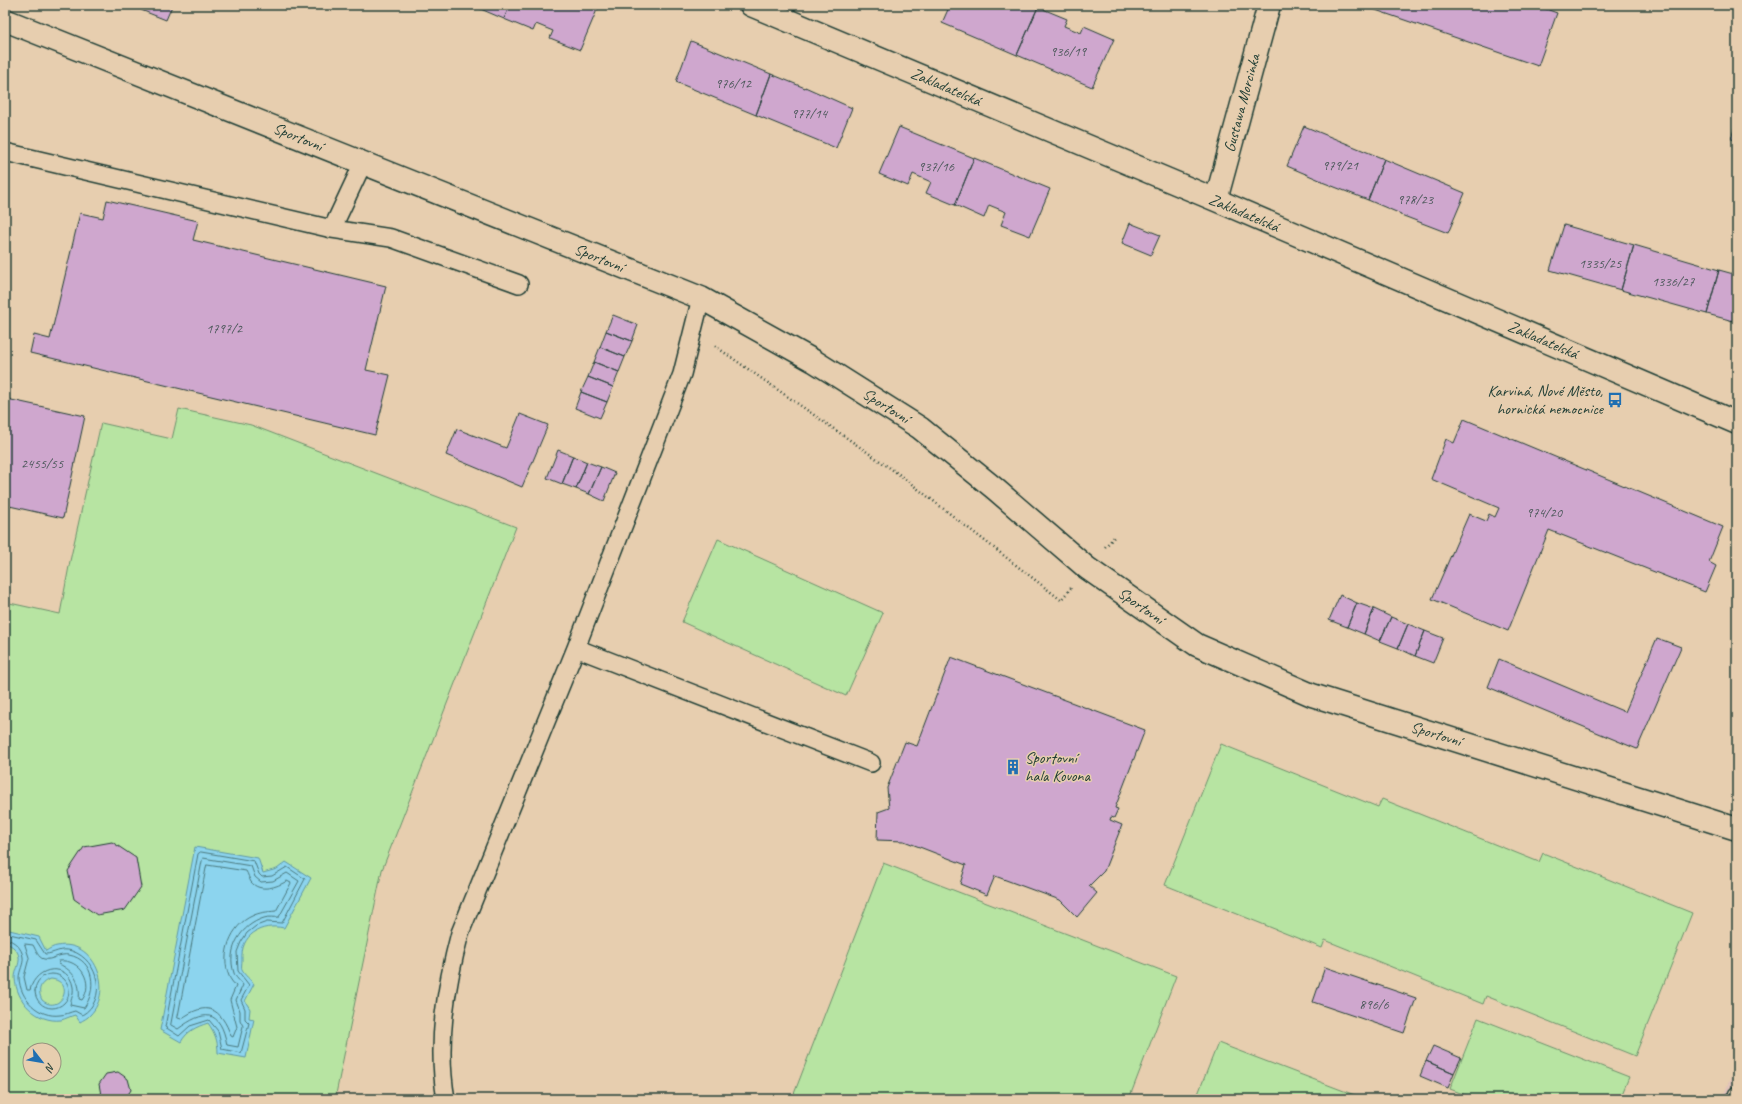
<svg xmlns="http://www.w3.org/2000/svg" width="1742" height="1104" viewBox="0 0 1742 1104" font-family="Caveat,sans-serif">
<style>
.built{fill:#e0c2b8}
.green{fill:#b7e4a2;stroke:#6b906b;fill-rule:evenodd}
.water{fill:#8cd4ee;stroke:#6098a4;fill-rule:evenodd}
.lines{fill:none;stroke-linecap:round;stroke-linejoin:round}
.shore{stroke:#4b797e;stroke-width:1}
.building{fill:#cfa7ce;stroke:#1f3d34}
.lane-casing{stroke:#1f3d34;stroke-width:20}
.street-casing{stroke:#1f3d34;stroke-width:25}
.path{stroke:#1f3d34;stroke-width:2.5;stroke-dasharray:1 3;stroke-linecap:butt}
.lane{stroke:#e7ceaf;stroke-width:17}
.street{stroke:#e7ceaf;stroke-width:22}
.labels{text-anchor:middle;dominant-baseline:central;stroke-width:3;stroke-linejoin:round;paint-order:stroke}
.number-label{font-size:14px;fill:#4b585a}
.street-label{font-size:16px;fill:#1f3d34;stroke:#e7ceaf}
.poi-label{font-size:16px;fill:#1f3d34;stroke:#e7ceaf;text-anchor:end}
</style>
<rect width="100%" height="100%" fill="#e7ceaf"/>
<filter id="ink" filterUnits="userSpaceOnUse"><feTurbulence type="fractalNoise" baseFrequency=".025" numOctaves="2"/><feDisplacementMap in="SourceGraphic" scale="8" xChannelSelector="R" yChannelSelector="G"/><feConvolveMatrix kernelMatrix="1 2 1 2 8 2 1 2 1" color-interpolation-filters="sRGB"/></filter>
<g filter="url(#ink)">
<path class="built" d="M1737 1061V1099H1722Z"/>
<path class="green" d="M179 409 251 425 516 527 382 870 335 1099H5V602L60 614 70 561 101 423 172 439ZM30 1050H54V1074H30Z
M718 539 883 613 846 696 682 622Z
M1221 744 1378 807 1382 799 1539 862 1543 853 1692 913 1635 1056 1486 996 1483 1004 1325 940 1322 948 1165 885Z
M883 863 1176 976 1129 1099H792Z
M1478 1018 1629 1077 1620 1099H1476L1450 1089Z
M1218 1043 1365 1099H1196Z"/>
<path class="water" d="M195 847 258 858 263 873 277 869 286 862 311 878 284 928C261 923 240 935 242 960 242 963 241 967 242 970 244 975 251 980 254 984L245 1001 250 1009 249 1018 254 1019 246 1058 218 1053C218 1041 215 1033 208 1023 196 1027 187 1031 181 1042L160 1030Z
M5 929 39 937 46 951C49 949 54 946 57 946 94 938 115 990 90 1015 88 1018 83 1020 80 1022L75 1015C71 1016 65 1019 61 1020 37 1023 16 1001 15 978 15 971 20 964 19 957 18 950 12 945 5 943ZM51 979C77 982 60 1016 42 1000 37 990 40 982 51 979Z"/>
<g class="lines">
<path class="shore" d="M201 852 254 861 259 874 262 877 272 876 287 867 305 879 282 923 267 922 256 926 247 933 241 942 237 952 238 971 249 985 241 1000 245 1009V1019L249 1023 241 1053 222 1049 218 1031 209 1020 190 1026 179 1036 165 1027 198 854Z
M203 858 251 866 255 877 261 882 273 881 287 873 299 881 279 917C274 918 269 916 264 918 241 925 226 949 234 973 235 977 240 981 243 985L236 1000 240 1011V1020L243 1026 238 1047 227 1045C220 1008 204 1010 178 1029L171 1025Z
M207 865 246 871C248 874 249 879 251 882 260 893 277 887 287 881L291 883 276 911C267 912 260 912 252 916 231 925 220 955 229 976 230 979 233 983 236 986L230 1000 237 1027 233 1037 231 1036C221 1008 207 1000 181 1019L178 1018Z
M5 933 36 940 45 954C55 954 60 947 72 951 99 960 108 1000 82 1015L75 1011C70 1012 65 1015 60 1015 39 1018 20 999 19 978 19 971 24 964 23 957 22 948 14 940 5 939
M25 944 33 945C36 950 38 958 44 959 52 961 59 953 69 955 95 960 97 990 84 1008L70 1005C71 999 74 994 73 987 69 962 36 965 30 990H27L24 977 29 958Z
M59 961C80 958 95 983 82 1000L79 999C81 983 74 971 59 964Z
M35 991a17 17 0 1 1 34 0a17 17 0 1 1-34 0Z"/>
</g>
<path class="building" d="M144 5H168L172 6 166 20 141 10Z
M477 5H510L504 19 476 7Z
M510 5H599L580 50 550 38 553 31 536 24 533 31 504 19Z
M950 5H1032L1038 7 1017 55 942 23Z
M1361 5H1535L1557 13 1538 66Z
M1038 7 1067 19 1064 26 1081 33 1084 26 1114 39 1092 87 1017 55Z
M691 41 771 74 756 115 676 82Z
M771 74 805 88V87L852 108 836 148 756 115Z
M1737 119V140L1731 139Z
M1304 126 1384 159 1368 200 1322 182V181L1287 166Z
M899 127 974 158 955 205 926 193 931 182 913 174 908 186 879 174Z
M974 158 1050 189 1030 236 1001 225 1006 212 989 205 984 218 955 205Z
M1384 159 1465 193 1448 233 1401 215V214L1368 200Z
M107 200 198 221 193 240 386 286 366 370 390 375 375 435 30 353 34 335 50 339 80 213 103 218Z
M1130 223 1160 235 1151 255 1122 243Z
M1564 225 1634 245 1621 290 1550 270Z
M1634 245 1719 270 1707 314 1621 290Z
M1719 270 1737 275V322L1707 314Z
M613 315 638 325 632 341 606 331Z
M606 331 632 341 625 357 600 347Z
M600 347 625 357 619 372 594 362Z
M594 362 619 372 613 387 588 377Z
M588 377 613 387 607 402 581 392Z
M581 392 607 402 600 418 575 408Z
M7 399 85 416 63 518 5 505V407Z
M520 414 548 425 522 487 446 455 457 429 506 448Z
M1464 419 1723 527 1709 562 1716 566 1705 592 1549 530 1508 631 1432 599 1469 514 1486 521 1489 514 1495 517 1499 508 1431 479 1446 439 1454 443Z
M558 450 573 456 562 484 547 478Z
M573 456 587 462 576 489 562 484Z
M587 462 601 467 589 494 576 489Z
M601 467 615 473 604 501 589 494Z
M1340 595 1357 603 1347 627 1329 620Z
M1357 603 1374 609 1364 634 1347 627Z
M1374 609 1391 617 1380 641 1364 634Z
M1391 617 1408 624 1398 648 1380 641Z
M1408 624 1425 631 1415 656 1398 648Z
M1425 631 1443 638 1433 663 1415 656Z
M1657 638 1681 647 1637 749 1488 687 1499 659 1625 712Z
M951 657 1145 730 1115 808 1118 809 1114 818 1111 817 1110 820 1122 825 1104 871 1089 886 1097 893 1077 917 1060 900 995 876 987 895 960 884 966 865 904 841 877 840 878 812 889 808 887 788 905 742 917 746Z
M112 842 136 858 141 887 125 910 97 915 74 899 68 871 84 847Z
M1325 967 1416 998 1404 1033 1313 1002Z
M1433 1046 1461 1058 1454 1073 1426 1061Z
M1426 1061 1454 1073 1448 1088 1420 1076Z
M118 1072 128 1079 131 1090 125 1099H106L101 1095 99 1084 106 1074Z"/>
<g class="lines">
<defs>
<path id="lane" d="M5 152 332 229 391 238 519 284
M332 229 363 163
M576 648 871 763
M446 1099C436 1044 446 986 460 933L576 648 682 374 701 298
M1736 1099 1737 1095"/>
<path id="street" d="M751 5 1216 200 1737 423
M5 20 701 298 814 361 920 428 994 488 1087 568 1197 645 1312 695 1737 829
M1216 200 1269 5"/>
</defs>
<use href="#lane" class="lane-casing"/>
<use href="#street" class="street-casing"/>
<path class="path" d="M715 346 900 475 1061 600 1071 588
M1105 547 1115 536"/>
<use href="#lane" class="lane"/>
<use href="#street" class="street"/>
</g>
</g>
<defs>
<symbol id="bus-bare" viewBox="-9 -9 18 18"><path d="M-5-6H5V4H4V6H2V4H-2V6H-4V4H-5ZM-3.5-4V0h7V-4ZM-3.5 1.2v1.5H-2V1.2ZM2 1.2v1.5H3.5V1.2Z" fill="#1f6fb2" stroke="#e7ceaf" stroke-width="2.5" paint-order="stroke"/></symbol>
<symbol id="building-bare" viewBox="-9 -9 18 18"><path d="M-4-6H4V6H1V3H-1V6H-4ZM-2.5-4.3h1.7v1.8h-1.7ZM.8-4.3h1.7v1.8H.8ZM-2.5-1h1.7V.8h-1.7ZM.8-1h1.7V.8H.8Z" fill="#1f6fb2" stroke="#e7ceaf" stroke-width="2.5" paint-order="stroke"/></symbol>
</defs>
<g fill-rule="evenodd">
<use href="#bus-bare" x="1604" y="389" width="22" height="22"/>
<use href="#building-bare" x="1002" y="756" width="22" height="22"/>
</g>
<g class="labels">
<g class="number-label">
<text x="1068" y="51">936/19</text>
<text x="733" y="83">976/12</text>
<text x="809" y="113">977/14</text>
<text x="1340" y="165">979/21</text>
<text x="936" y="166">937/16</text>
<text x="1415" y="199">978/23</text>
<text x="1600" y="263">1335/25</text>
<text x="1673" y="281">1336/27</text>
<text x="224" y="328">1797/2</text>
<text x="42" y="463">2455/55</text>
<text x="1544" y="512">974/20</text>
<text x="1374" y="1004">896/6</text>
</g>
<g class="street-label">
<text transform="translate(946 87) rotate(23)">Zakladatelská</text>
<text transform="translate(1242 103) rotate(-75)">Gustawa Morcinka</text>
<text transform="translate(298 137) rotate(22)">Sportovní</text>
<text transform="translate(1244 213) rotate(23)">Zakladatelská</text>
<text transform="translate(599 258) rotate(22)">Sportovní</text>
<text transform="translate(1543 340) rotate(23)">Zakladatelská</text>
<text transform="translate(886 406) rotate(32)">Sportovní</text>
<text transform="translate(1141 606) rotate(35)">Sportovní</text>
<text transform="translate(1436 734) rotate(17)">Sportovní</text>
</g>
<g class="poi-label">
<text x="1603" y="391">Karviná, Nové Město,<tspan x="1603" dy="18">hornická nemocnice</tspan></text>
<text x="1025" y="758" text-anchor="start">Sportovní<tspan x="1025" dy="18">hala Kovona</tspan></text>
</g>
</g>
<rect width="1742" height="1104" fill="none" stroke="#e7ceaf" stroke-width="20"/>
<rect x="10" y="10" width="1722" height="1084" fill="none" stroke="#1f3d34" stroke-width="1.5" filter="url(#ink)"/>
<g transform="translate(42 1062) rotate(121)"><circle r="19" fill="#e7ceaf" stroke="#97947e"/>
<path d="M0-3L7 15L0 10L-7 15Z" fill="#1f6fb2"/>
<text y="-6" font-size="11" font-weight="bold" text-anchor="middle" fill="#1f3d34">N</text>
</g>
</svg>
